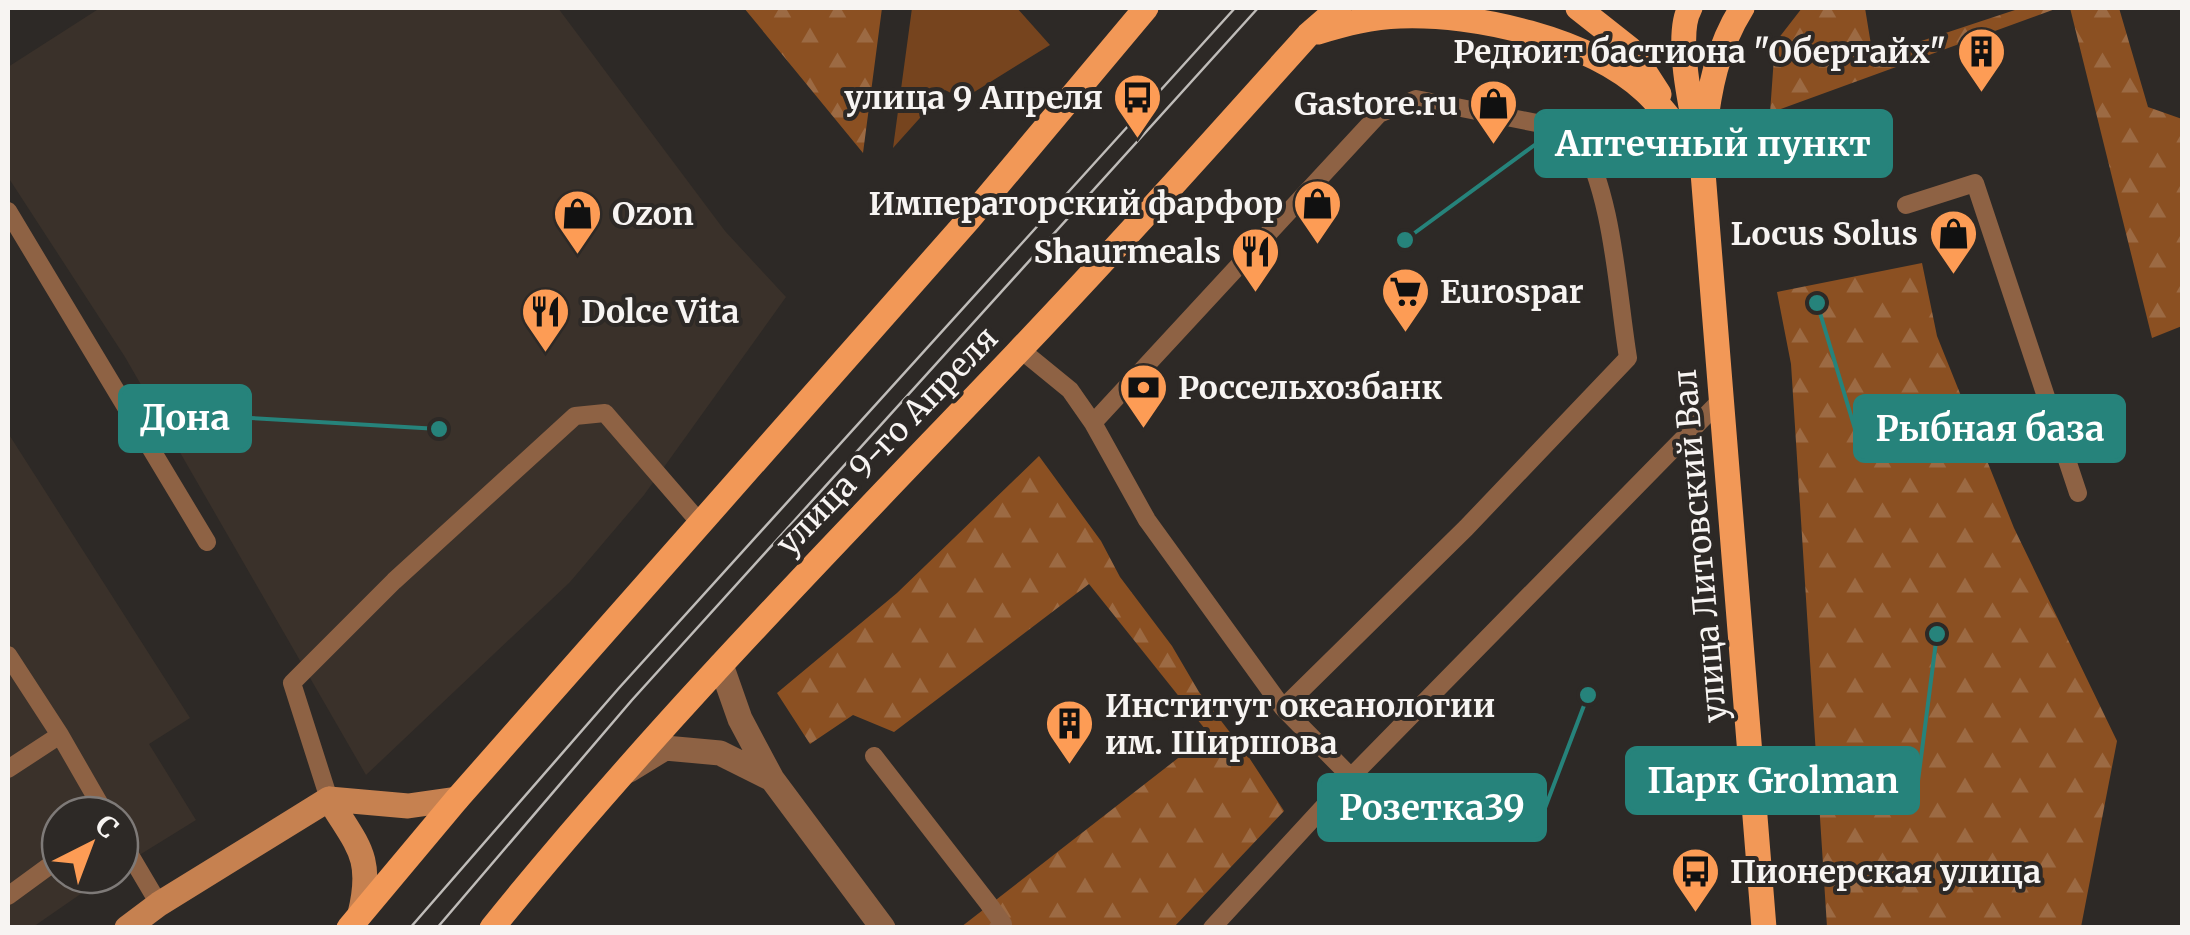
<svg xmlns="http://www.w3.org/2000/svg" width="2190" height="935" viewBox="0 0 2190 935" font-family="Merriweather,serif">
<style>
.built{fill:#3a312a}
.green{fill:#76441e}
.forest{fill:url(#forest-firs)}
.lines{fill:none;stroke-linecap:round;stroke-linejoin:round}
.lane{stroke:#8e6244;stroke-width:18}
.street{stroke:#8e6244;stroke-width:25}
.secondary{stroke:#c68150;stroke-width:25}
.primary{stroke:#f29857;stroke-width:25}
.tram{stroke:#bfbcb9;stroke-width:2.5}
.labels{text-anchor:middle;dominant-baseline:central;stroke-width:8;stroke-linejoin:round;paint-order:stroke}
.poi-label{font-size:32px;font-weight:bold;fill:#f7f4f2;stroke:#2d2926;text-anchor:end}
.street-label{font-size:32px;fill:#f7f4f2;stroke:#2d2926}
.leader{fill:none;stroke:#26837b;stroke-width:4}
.callout-dot{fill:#26837b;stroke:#2d2926;stroke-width:4}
.callout{fill:#26837b;stroke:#26837b;stroke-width:4}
.callout-label{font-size:35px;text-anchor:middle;font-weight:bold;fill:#fff}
</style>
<defs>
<pattern id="forest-firs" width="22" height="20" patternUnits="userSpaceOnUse" patternTransform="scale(2.5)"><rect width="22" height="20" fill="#8b5022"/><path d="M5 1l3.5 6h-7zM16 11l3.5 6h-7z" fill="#9c6a43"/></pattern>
</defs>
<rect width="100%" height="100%" fill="#2d2926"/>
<path class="built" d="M100 8H558L725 231 786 297 644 495 570 582 366 775 125 357 8 177V67Z
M8 433 190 718 149 744 196 820 120 867V815H60V875H108L33 927H8Z"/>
<path class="green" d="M912 8H1017L1050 45 963 99 945 90 893 148Z"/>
<path class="forest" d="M744 8H882L863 153Z
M1802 8H1865L1873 57 2021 8H2058L1770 113 1775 43Z
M2070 8H2119L2148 107 2182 119V326L2152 338Z
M1922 263 1937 336 2014 528 2117 741 2081 927H1827L1791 364 1777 292Z
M1039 456 1101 541 1120 577 1172 646 1199 692 1248 756 1284 811 1174 927H961L1209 734 1089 584 894 732 853 715 810 744 777 693 897 593Z"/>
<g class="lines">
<path class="lane" d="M1906 205 1975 183 2078 493
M8 211 207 542
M1021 350 1070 390 1093 423 1147 520 1283 708 1351 777
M1093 423 1379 114 1416 99 1577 131C1614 199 1616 282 1628 358L1466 528 1283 708
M8 655 60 735 106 815
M874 756 988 903 1003 924 998 928
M8 769 60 735
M329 799 292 683 394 581 575 416 605 413 701 524
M120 838 159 904
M8 896 60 858
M1212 928 1351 777 1721 400"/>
<path class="street" d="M721 665 740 719 772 779 883 928
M629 770 665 748 720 753 772 779"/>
<path class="secondary" d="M329 799 408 806 457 799
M329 799C357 846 374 856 360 914
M127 928 159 904 329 799"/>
<path class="primary" d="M1578 8 1630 49 1659 94
M1690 8C1673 37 1695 126 1702 160L1764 928
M1318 32C1345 24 1371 17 1400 16 1475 13 1589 39 1645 91 1665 109 1681 135 1699 156
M1704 135C1709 89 1717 48 1742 8
M349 928 457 799 969 219 1146 8
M492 928C655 726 838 541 1017 353 1116 249 1212 142 1308 35L1339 8"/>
<path class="tram" d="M410 928 619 688 1235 8
M437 928 632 700 1258 8"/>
</g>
<defs>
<symbol id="building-pin" viewBox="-11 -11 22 30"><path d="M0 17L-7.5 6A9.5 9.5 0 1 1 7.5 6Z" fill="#fd9c55" stroke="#2d2926"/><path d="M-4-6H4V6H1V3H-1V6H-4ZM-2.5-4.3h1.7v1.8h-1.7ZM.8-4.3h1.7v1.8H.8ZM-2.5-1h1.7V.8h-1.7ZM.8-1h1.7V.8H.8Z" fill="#111"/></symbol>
<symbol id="bus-pin" viewBox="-11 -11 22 30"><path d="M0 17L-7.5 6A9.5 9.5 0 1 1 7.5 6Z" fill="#fd9c55" stroke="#2d2926"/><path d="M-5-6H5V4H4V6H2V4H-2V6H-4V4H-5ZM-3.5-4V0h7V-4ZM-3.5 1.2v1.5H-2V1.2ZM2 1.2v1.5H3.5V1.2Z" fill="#111"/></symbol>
<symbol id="shop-pin" viewBox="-11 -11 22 30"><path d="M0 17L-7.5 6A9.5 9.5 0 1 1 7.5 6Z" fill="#fd9c55" stroke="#2d2926"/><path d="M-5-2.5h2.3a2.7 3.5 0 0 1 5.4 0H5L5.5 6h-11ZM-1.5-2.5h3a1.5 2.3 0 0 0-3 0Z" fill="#111"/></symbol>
<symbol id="restaurant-pin" viewBox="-11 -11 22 30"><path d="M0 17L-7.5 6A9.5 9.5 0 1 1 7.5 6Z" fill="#fd9c55" stroke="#2d2926"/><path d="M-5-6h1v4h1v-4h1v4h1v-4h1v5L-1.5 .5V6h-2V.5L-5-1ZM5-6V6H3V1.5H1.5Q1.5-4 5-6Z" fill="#111"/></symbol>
<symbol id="supermarket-pin" viewBox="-11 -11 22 30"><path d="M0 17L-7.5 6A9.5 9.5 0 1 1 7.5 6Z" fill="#fd9c55" stroke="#2d2926"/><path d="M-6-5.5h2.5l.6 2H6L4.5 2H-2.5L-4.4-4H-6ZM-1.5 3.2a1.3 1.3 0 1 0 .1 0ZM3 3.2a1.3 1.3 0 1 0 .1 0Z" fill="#111"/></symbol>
<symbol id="bank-pin" viewBox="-11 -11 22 30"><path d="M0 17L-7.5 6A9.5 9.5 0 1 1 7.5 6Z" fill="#fd9c55" stroke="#2d2926"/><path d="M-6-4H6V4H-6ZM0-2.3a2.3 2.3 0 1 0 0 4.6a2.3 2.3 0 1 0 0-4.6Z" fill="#111"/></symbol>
</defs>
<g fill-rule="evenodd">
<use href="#building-pin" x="1954" y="24" width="55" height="75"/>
<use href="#bus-pin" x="1110" y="70" width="55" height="75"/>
<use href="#shop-pin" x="1466" y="76" width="55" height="75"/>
<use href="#shop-pin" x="1290" y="176" width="55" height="75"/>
<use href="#shop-pin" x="550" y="186" width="55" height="75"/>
<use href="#shop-pin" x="1926" y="206" width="55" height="75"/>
<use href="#restaurant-pin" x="1228" y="224" width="55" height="75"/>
<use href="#supermarket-pin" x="1378" y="264" width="55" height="75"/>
<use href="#restaurant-pin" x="518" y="284" width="55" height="75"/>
<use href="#bank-pin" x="1116" y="360" width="55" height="75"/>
<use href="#building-pin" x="1042" y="696" width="55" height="75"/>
<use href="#bus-pin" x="1668" y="844" width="55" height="75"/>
</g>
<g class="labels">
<g class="poi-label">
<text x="1946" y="52">Редюит бастиона "Обертайх"</text>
<text x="1103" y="98">улица 9 Апреля</text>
<text x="1458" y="104">Gastore.ru</text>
<text x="1283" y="204">Императорский фарфор</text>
<text x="612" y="214" text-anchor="start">Ozon</text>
<text x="1918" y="234">Locus Solus</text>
<text x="1221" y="252">Shaurmeals</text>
<text x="1440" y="292" text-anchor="start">Eurospar</text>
<text x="581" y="312" text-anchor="start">Dolce Vita</text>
<text x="1178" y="388" text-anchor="start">Россельхозбанк</text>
<text x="1105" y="706" text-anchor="start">Институт океанологии<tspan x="1105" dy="37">им. Ширшова</tspan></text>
<text x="1730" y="872" text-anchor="start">Пионерская улица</text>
</g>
<g class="street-label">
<text transform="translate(887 441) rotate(-46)">улица 9-го Апреля</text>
<text transform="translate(1700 546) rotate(-95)">улица Литовский Вал</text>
</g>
</g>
<path class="leader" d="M1405 240L1536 144M439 429L250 418M1817 303L1855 429M1937 634L1918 781M1588 695L1545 808"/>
<g class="callout-dot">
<circle cx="1405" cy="240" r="10"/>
<circle cx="439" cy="429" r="10"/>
<circle cx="1817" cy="303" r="10"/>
<circle cx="1937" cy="634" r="10"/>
<circle cx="1588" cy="695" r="10"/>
</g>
<g class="callout">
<rect x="1536" y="111" width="355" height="65" rx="10"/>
<rect x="120" y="386" width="130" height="65" rx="10"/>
<rect x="1855" y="396" width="269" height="65" rx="10"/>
<rect x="1627" y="748" width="291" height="65" rx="10"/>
<rect x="1319" y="775" width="226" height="65" rx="10"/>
</g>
<g class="callout-label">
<text x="1713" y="156">Аптечный пункт</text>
<text x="185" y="430">Дона</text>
<text x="1990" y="441">Рыбная база</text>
<text x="1773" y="793">Парк Grolman</text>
<text x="1432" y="820">Розетка39</text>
</g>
<rect width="2190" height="935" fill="none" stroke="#f7f4f2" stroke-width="20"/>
<g transform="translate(90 845) rotate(42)"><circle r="48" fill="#2d2926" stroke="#7e7a78" stroke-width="2.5"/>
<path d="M0-8L18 38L0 25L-18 38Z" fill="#fd9c55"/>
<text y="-15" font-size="28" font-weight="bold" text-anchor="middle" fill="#f7f4f2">С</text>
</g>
</svg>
